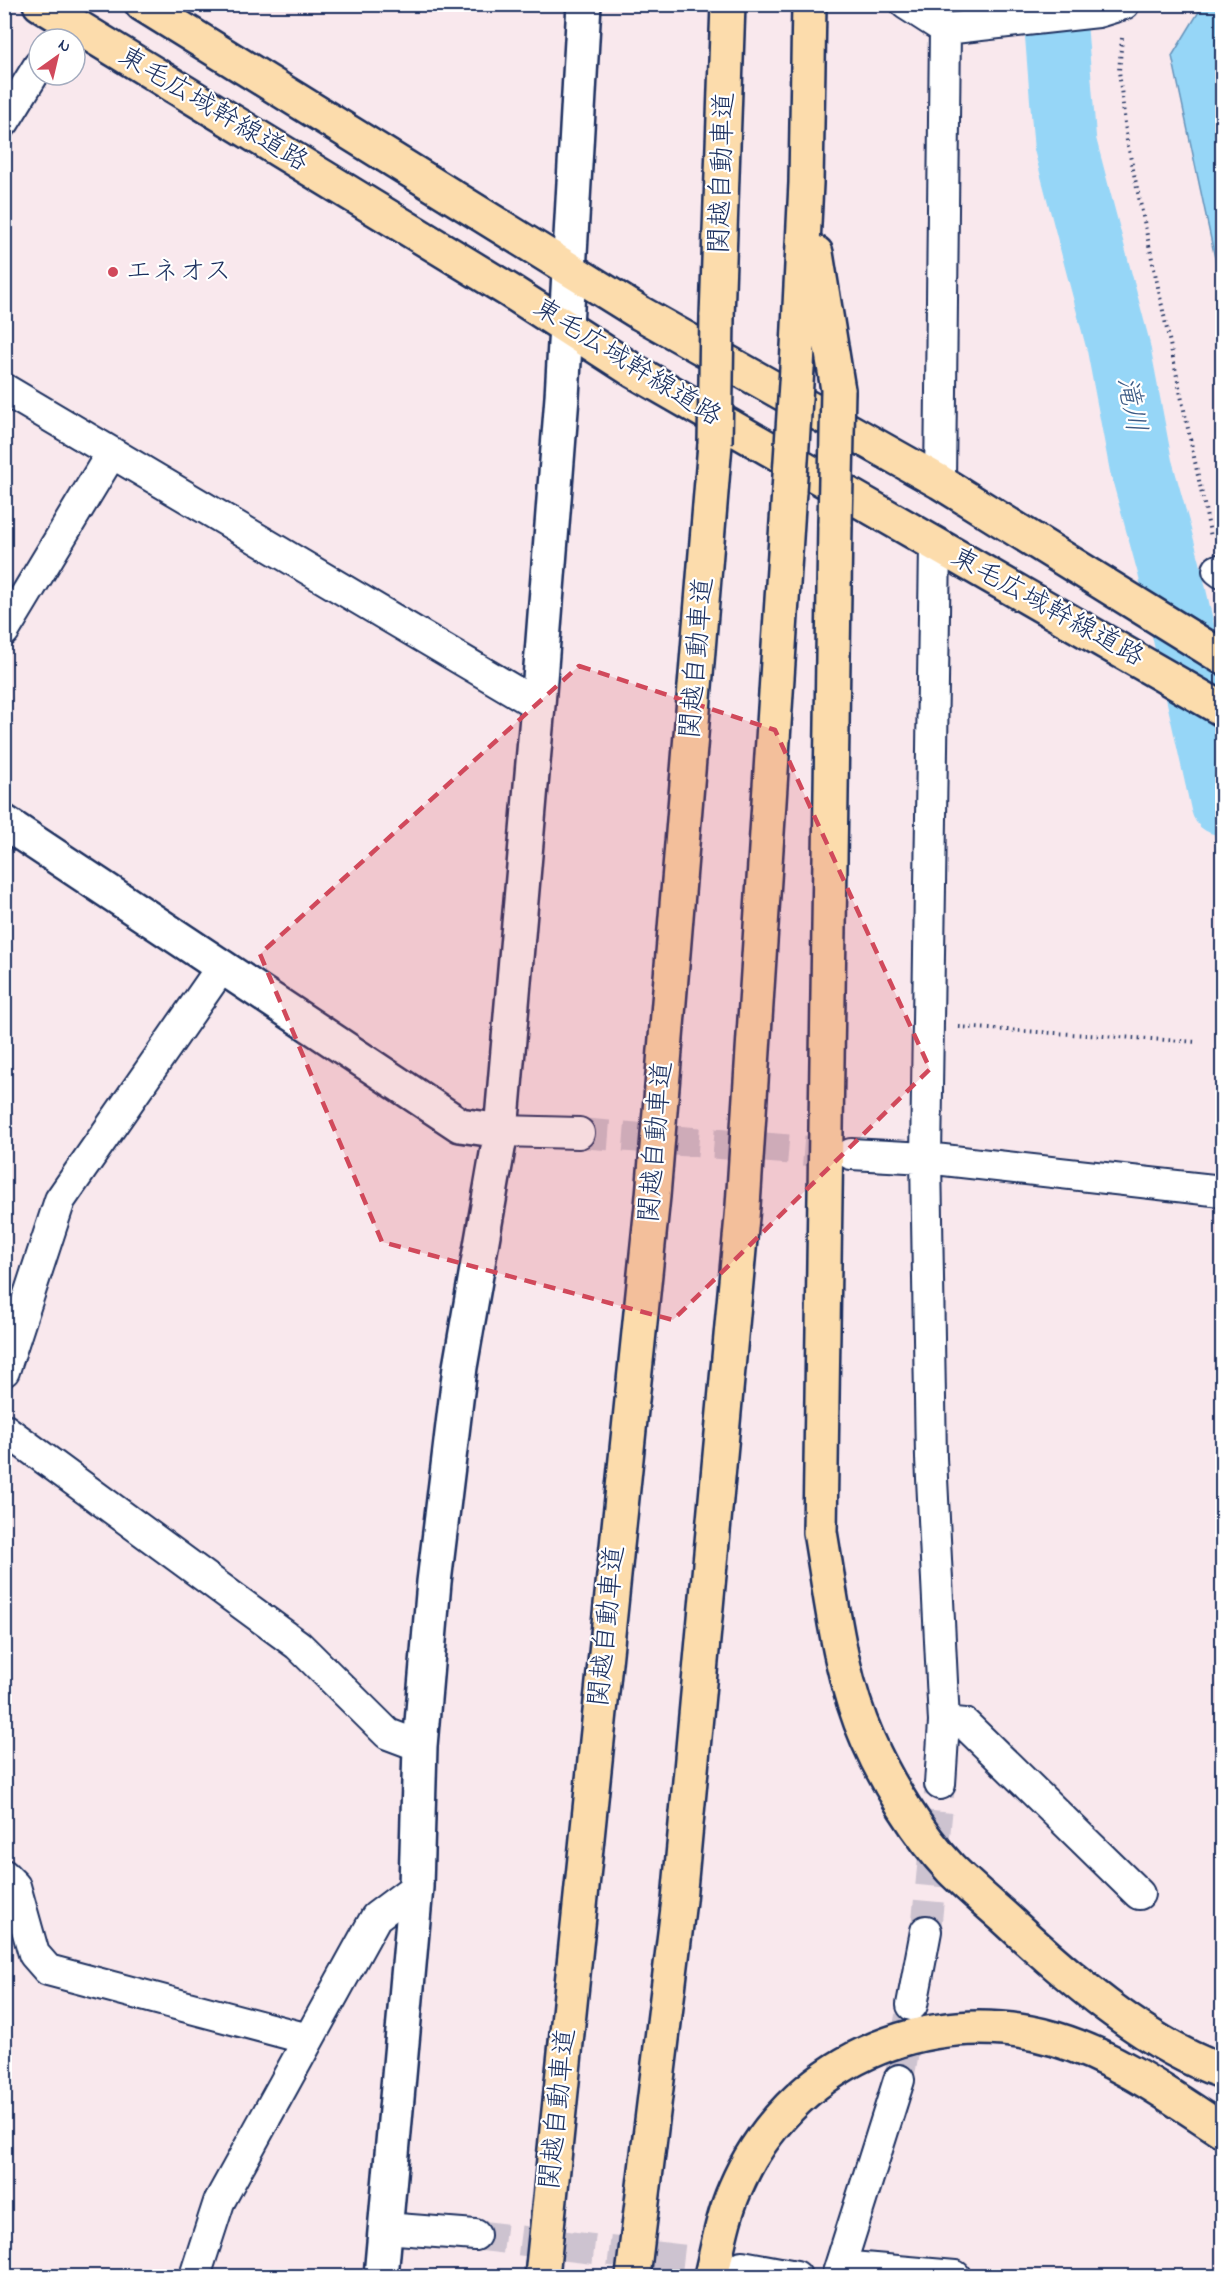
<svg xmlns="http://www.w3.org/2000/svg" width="1227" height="2281" viewBox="0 0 1227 2281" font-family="'Indie Flower','Klee One',sans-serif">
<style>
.water{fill:#96d6f7;stroke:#6593ba;stroke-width:1.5}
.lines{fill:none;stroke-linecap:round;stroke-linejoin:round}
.river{stroke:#96d6f7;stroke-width:63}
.street-tunnel{stroke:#cdc3d0;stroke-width:30;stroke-dasharray:30 15;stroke-linecap:butt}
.street-casing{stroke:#1b2f5e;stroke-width:34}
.secondary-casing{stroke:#1b2f5e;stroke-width:38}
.highway-casing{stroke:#1b2f5e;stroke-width:38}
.path{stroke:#1b2f5e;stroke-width:4;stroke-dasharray:1.5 4.5;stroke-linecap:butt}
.street{stroke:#fff;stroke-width:30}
.secondary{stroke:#fff;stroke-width:33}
.highway{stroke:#fcdcac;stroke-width:33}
.highway-bridge-casing{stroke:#1b2f5e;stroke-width:38;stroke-linecap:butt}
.highway-bridge{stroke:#fcdcac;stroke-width:33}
.marked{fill:#d1495b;fill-opacity:0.2;stroke:#d1495b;stroke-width:4.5;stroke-dasharray:12 8;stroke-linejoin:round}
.poi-dot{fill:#d1495b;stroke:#fff;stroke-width:2}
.labels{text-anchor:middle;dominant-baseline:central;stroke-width:4.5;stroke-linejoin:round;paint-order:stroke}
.street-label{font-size:27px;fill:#1b2f5e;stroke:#fff}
.poi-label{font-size:27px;fill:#1b2f5e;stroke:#fff;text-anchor:start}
.water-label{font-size:28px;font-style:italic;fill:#3a5984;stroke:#fff}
</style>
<rect width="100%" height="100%" fill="#f9e8ed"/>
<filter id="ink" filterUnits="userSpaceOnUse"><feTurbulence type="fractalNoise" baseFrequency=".0167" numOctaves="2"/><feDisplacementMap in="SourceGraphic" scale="12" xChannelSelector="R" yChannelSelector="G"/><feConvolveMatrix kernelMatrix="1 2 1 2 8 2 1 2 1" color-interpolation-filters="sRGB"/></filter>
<g filter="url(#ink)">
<path class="water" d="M1203 5H1222V291L1172 56Z"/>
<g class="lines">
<path class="river" d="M1054 4 1065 144 1118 345 1141 466 1169 568 1222 804"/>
<path class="street-tunnel" d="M579 1133 848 1154
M926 1931 940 1784
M899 2080 910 2016
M475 2235 736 2266"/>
<defs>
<path id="street" d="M906 4 945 29 1098 12 1124 4
M4 122 39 65
M4 389 538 705
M940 482 945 29
M935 545 926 1158 931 1458 944 1722 940 1784
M1218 570 1222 573
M4 631 111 454
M501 1131 579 1133
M851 1154 926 1158 1222 1191
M4 1371 60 1200 221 968
M4 1429 298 1645 388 1734 420 1746
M944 1722 965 1724 1139 1894
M4 1875 15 1886 34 1954 48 1970 308 2039
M912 2005 926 1931
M385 2228 475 2235
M742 2266 796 2276
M840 2266 955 2276
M195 2276 219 2202 376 1917 416 1887
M837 2276 899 2080"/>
<path id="secondary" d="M4 822 460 1125 501 1131
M381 2276 416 1887 420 1746 434 1582 460 1367 501 1131 538 705 562 397 584 4"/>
<path id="highway" d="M40 4 510 291 634 371 1222 709
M142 4 640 313 940 482 1222 657
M816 253 838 390
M717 317 728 4
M797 368 806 183 809 4
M835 523 820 1532C832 1601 839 1675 868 1740 887 1783 918 1834 951 1869 968 1886 987 1902 1005 1918 1064 1973 1145 2045 1222 2071
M542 2276 653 1196 715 444
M633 2276 679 1900 743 1206 789 491
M711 2276C718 2247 723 2216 735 2189 788 2064 926 2001 1055 2039 1116 2057 1170 2096 1222 2130"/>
</defs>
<use href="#street" class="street-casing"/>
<use href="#secondary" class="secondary-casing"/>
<use href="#highway" class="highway-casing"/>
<path class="path" d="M1122 38 1119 71 1127 141 1211 537
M959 1027 1198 1042"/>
<use href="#street" class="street"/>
<use href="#secondary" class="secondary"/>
<use href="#highway" class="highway"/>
<defs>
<path id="highway-bridge" d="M715 444 717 317
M789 491 797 368
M835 523 838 390"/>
</defs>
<use href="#highway-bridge" class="highway-bridge-casing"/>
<use href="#highway-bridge" class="highway-bridge"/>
</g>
</g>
<path class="marked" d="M579 666 775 730 930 1069 673 1320 382 1242 260 954Z"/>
<circle class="poi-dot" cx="113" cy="272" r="6"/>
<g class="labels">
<g class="street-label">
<text transform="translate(213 110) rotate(31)">東毛広域幹線道路</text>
<text transform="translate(723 173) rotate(-88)">関越自動車道</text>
<text transform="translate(627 363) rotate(32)">東毛広域幹線道路</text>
<text transform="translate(1047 608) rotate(29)">東毛広域幹線道路</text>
<text transform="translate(698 658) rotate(-85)">関越自動車道</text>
<text transform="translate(657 1142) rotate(-85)">関越自動車道</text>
<text transform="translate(608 1626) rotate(-84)">関越自動車道</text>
<text transform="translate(559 2109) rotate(-84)">関越自動車道</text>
</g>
<g class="poi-label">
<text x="125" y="272">エネオス</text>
</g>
<g class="water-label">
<text transform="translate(1130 405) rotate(79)">滝川</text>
</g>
</g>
<rect width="1227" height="2281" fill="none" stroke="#fff" stroke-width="24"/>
<rect x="12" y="12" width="1203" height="2257" fill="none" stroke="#1b2f5e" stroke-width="2" filter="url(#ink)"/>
<g transform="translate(57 57) rotate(34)"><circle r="28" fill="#ffffff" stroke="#a4acbf" stroke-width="1.5"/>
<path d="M0-4.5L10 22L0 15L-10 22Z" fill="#d1495b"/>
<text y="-9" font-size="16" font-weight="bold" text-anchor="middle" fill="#1b2f5e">N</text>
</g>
</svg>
